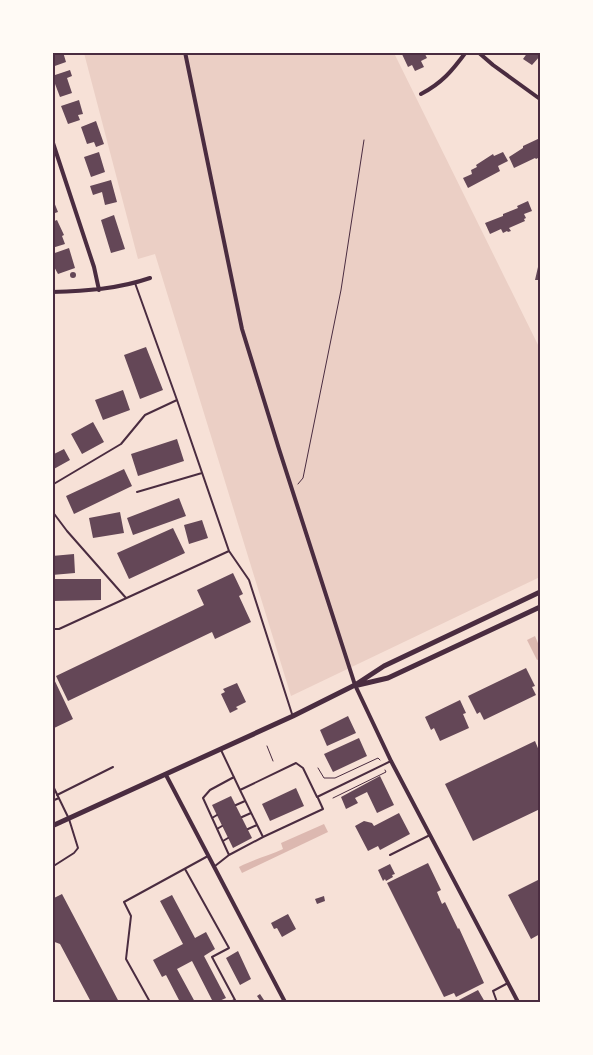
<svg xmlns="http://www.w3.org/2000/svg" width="593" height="1055" viewBox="0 0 593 1055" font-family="'Source Serif 4',serif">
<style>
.green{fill:#ebcfc5}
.water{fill:#dcb8b0}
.building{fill:#644757}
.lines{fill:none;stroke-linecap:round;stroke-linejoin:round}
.path{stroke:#4a2c40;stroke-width:1}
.service{stroke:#4a2c40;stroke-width:2}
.minor{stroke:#4a2c40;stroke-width:4}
.secondary{stroke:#4a2c40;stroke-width:5}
.neatline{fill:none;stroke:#4a2c40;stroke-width:2}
</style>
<rect width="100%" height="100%" fill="#f7e1d7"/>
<path class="green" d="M84 53H394L540 349V577L291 696 155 254 138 259Z"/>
<path class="water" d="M535 636 540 648V659L537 660 527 640Z
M324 824 328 832 242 873 239 867C254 859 268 856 283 849L281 843Z"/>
<path class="building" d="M52 52H63L66 62 52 67Z
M401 52H424L427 58 421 61 424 67 415 71 412 65 408 67Z
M528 52H540V56L532 65 523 59Z
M70 70 72 76 67 78 72 93 60 97 52 76Z
M79 100 83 114 78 115 80 120 68 124 61 106Z
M96 121 104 144 96 147 94 142 87 144 81 127Z
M540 138V157L536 159 535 158 514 168 509 157 523 148V146Z
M99 152 105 172 91 177 84 157Z
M503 152 508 161 498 166 500 171 468 188 463 178 472 174 471 170 477 167 476 165 493 154 494 156Z
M111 180 117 202 105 205 102 192 93 195 90 186Z
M528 201 532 211 524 214 526 218 524 219 525 221 509 228 511 231 508 232 507 231 503 233 501 229 490 234 485 223 503 216V214L518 208 517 206Z
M54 202 58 212 52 214V203Z
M114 215 125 249 111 253 101 220Z
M57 220 64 235 62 236 65 244 52 248V222Z
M69 248 75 268 58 274 52 263V254Z
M538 267H540V280H535Z
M70 275a3 3 0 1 1 6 0a3 3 0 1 1-6 0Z
M146 347 163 390 140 399 124 355Z
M123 390 130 410 103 420 95 400Z
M93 422 104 442 82 454 71 434Z
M177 439 184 461 138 476 131 454Z
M64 449 70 460 52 470V455Z
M124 469 132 486 74 514 66 496Z
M179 498 186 516 133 535 127 518Z
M120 512 124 533 93 538 89 518Z
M202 520 208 538 189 544 184 525Z
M173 528 185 553 129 579 117 553Z
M74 554 75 573 52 575V556Z
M233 573 243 594 239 596 251 622 215 639 212 632 68 701 56 676 204 605 197 590Z
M52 579H101V600L52 601Z
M526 668 535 686 532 687 536 695 484 720 480 712 477 714 468 696Z
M52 675 73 719 52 729Z
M237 683 246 702 236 707 238 709 230 713 221 694 225 692 223 689Z
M460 700 466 713 463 714 469 728 440 741 434 728 431 730 425 717Z
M348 716 356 733 327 746 320 730Z
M359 738 367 756 333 772 324 754Z
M535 741 540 753V809L473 841 445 784Z
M380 776 394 805 377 813 367 792 355 798 358 803 346 809 341 797Z
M296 788 304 806 270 821 262 804Z
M231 796 252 838 233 848 212 805Z
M399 813 410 834 380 850 378 846 368 851 355 826 364 821 372 823 374 826Z
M428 863 441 890 437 892 442 904 445 902 458 929 459 928 484 983 456 997 454 993 444 997 387 883Z
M390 864 395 874 392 875 393 877 386 881 385 879 383 881 378 870Z
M540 879V934L531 939 508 895Z
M62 894 119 1002H91L60 944 52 941V899Z
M172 895 195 938 206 932 215 949 204 956 226 998 217 1002H213L192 961 177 969 195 1002H180L166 975 162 977 153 960 183 944 160 901Z
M324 896 325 901 317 904 315 899Z
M288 914 296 929 282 937 277 928 274 929 271 923Z
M238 951 251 979 240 985 226 958Z
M478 990 485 1002H455Z
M260 994 264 1000 261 1002 257 996Z"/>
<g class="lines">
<path class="path" d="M298 484 303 478 341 290 364 140
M267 746 273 761
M318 768 324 778H335L378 758 380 760
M333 798 386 772 385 770"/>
<path class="service" d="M135 283 177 400 229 551 249 580 292 714
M52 485 121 444 145 415 177 400
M137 492 202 473
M52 511 67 531 126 598
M52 629H59L229 551
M221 750 240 790 296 763 303 768 317 797 391 761
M234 777 210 790 203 798 229 855 263 837 240 790
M52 784 69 819 78 848 74 853 52 867
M57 795 113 767
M52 801 59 798
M236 805 245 801
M242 817 251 813
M212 818 217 815
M217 829 222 826
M248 829 257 825
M263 837 323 809 318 798
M223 841 228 838
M390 855 430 835
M215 866 229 855
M185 869 229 948 212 957 235 1000 230 1002
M150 1002 126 959 131 916 124 902 208 856
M497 1002 493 991 508 983"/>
<path class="minor" d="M185 52 242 329 279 449 355 685 391 761 518 1002
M478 52 493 65 540 99
M421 94C442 83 452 71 466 52
M52 140 94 267 99 290
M52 292C86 291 118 289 150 278
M166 775 285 1002"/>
<path class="secondary" d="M358 685 388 678 540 607
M52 826 293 716 355 685 384 666 540 592"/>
</g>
<rect width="593" height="1055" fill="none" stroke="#fffaf5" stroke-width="108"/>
<rect x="54" y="54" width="485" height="947" class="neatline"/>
</svg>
